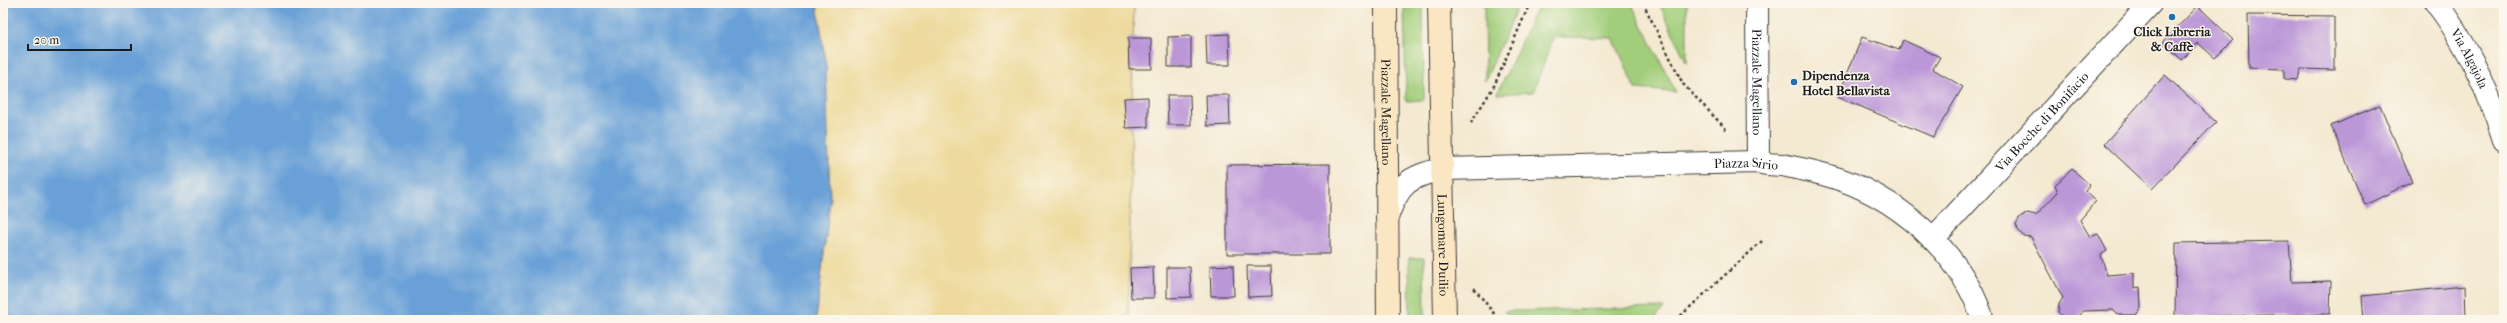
<svg xmlns="http://www.w3.org/2000/svg" width="2507" height="323" viewBox="0 0 2507 323" font-family="'IM FELL French Canon',serif">
<style>
.green{fill:#a2ce7b;stroke:#5f754c}
.sand{fill:#eeda9e;stroke:#857b5d}
.water{fill:#69a0d7;stroke:#425e7a}
.building{fill:#bc97d8}
.lines{fill:none;stroke-linecap:round;stroke-linejoin:round}
.minor-casing{stroke:#3c3b37;stroke-width:24}
.tertiary-casing{stroke:#3c3b37;stroke-width:24}
.secondary-casing{stroke:#3c3b37;stroke-width:24}
.path{stroke:#3c3b37;stroke-width:2.5;stroke-dasharray:3 3;stroke-linecap:butt}
.minor{stroke:#fff;stroke-width:22}
.tertiary{stroke:#fff;stroke-width:22}
.secondary{stroke:#fbe6c4;stroke-width:22}
.poi-dot{fill:#1f6fb2;stroke:#fbf7ec;stroke-width:1.5}
.labels{text-anchor:middle;dominant-baseline:central;stroke-width:3;stroke-linejoin:round;paint-order:stroke}
.poi-label{font-size:13px;font-weight:bold;fill:#1c1c1c;stroke:#fbf7ec}
.street-label{font-size:13px;fill:#1c1c1c;stroke:#fbf7ec}
</style>
<rect width="100%" height="100%" fill="#fbf7ec"/>
<filter id="ink" filterUnits="userSpaceOnUse"><feTurbulence type="fractalNoise" baseFrequency=".025" numOctaves="2"/><feDisplacementMap in="SourceGraphic" scale="8" xChannelSelector="R" yChannelSelector="G"/><feConvolveMatrix kernelMatrix="1 2 1 2 8 2 1 2 1" color-interpolation-filters="sRGB"/></filter>
<filter id="wash" filterUnits="userSpaceOnUse"><feTurbulence type="fractalNoise" baseFrequency=".012" numOctaves="4" result="noise"/><feDisplacementMap in="SourceGraphic" scale="16" xChannelSelector="R" yChannelSelector="G"/><feGaussianBlur stdDeviation="0.9" result="paint"/><feColorMatrix in="noise" values="0 0 0 0 0 0 0 0 0 0 0 0 0 0 0 0 0 1.4 0 .05"/><feComposite in="paint" operator="in"/></filter>
<g filter="url(#wash)">
<rect width="100%" height="100%" fill="#f4e9d1"/>
<path class="green" d="M1404 3H1423L1424 100 1406 101Z
M1484 3H1519L1485 81Z
M1539 3H1631L1676 92 1636 89 1613 38 1554 37 1533 92 1497 94Z
M1659 3H1687V64Z
M1409 258H1424L1425 320H1410Z
M1664 308 1654 320H1512L1504 311Z"/>
<path class="sand" d="M817 3H1134L1128 320H816L830 201 826 66Z"/>
<path class="water" d="M3 3H817L826 66 830 201 816 320H3Z"/>
<g id="blocks">
<path class="building" d="M2198 6 2233 40 2215 58 2198 43 2182 60 2163 42Z
M2248 15 2334 16V70L2301 69 2298 80 2284 79V69L2249 68Z
M1229 34 1230 65H1207L1206 35Z
M1191 36V67H1168V37Z
M1862 37 1899 50 1903 40 1940 57 1933 69 1963 87 1933 137 1838 97Z
M1128 38H1151L1152 69H1129Z
M2165 75 2216 122 2152 189 2104 144Z
M1167 95H1190L1191 125H1168Z
M1206 95H1229L1230 125 1207 126Z
M1148 97V127L1126 128 1124 98Z
M2380 105 2412 182 2365 205 2331 126Z
M1330 164V254H1227V165Z
M2072 169 2090 185 2085 191 2096 201 2080 220 2090 237 2098 234 2107 251 2101 255 2107 275 2134 273V288L2140 287 2141 308 2136 315H2118L2113 310 2083 311 2079 317 2073 320 2064 318 2058 312 2059 304 2063 298 2031 237 2023 236 2018 230 2016 224 2020 217 2027 213 2036 215 2058 192 2055 185Z
M2289 241 2292 282 2331 281 2330 314 2175 317 2176 243Z
M1233 265 1234 296H1211L1210 266Z
M1247 266H1271L1272 296 1248 297Z
M1153 267 1154 298H1131L1130 268Z
M1167 267H1190L1191 297 1167 298Z
M2465 286 2466 319 2364 320 2362 296Z"/>
</g>
</g>
<g filter="url(#ink)">
<use href="#blocks" fill-opacity="0" stroke="#3c3b37" stroke-width="1"/>
<g class="lines">
<defs>
<g id="minor">
<path id="s1" d="M1757 3 1758 162"/>
<path id="s2" d="M2436 3C2467 43 2489 92 2504 140"/>
<path id="s3" d="M1933 239 2151 3"/>
</g>
<g id="tertiary">
<path id="s4" d="M1387 217C1399 184 1408 177 1442 169L1758 162C1765 165 1774 164 1782 165 1797 168 1812 171 1826 175 1895 194 1961 251 1983 320"/>
</g>
<g id="secondary">
<path id="s5" d="M1386 3 1388 320"/>
<path id="s6" d="M1439 3 1445 320"/>
</g>
</defs>
<use href="#minor" class="minor-casing"/>
<use href="#tertiary" class="tertiary-casing"/>
<use href="#secondary" class="secondary-casing"/>
<path class="path" d="M1643 3 1683 84 1727 130
M1471 123 1494 86 1530 3
M1474 288 1499 320
M1676 320 1762 241"/>
<use href="#minor" class="minor"/>
<use href="#tertiary" class="tertiary"/>
<use href="#secondary" class="secondary"/>
</g>
</g>
<g class="poi-dot">
<circle cx="2172" cy="17" r="4"/>
<circle cx="1794" cy="82" r="4"/>
</g>
<g class="labels">
<g class="poi-label">
<text x="2172" y="31">Click Libreria<tspan x="2172" dy="15">&amp; Caffè</tspan></text>
<text x="1802" y="75" text-anchor="start">Dipendenza<tspan x="1802" dy="15">Hotel Bellavista</tspan></text>
</g>
<g class="street-label">
<text stroke="none"><textPath href="#s2" startOffset="65">Via Algajola</textPath></text>
<text stroke="none"><textPath href="#s1" startOffset="79">Piazzale Magellano</textPath></text>
<text stroke="none"><textPath href="#s5" startOffset="109">Piazzale Magellano</textPath></text>
<text stroke="none"><textPath href="#s3" startOffset="160">Via Bocche di Bonifacio</textPath></text>
<text stroke="none"><textPath href="#s4" startOffset="382">Piazza Sirio</textPath></text>
<text stroke="none"><textPath href="#s6" startOffset="242">Lungomare Duilio</textPath></text>
</g>
</g>
<rect width="2507" height="323" fill="none" stroke="#fbf7ec" stroke-width="16"/>
<path d="M28 44v6h103v-6" fill="none" stroke="#1c1c1c" stroke-width="2"/>
<text x="34" y="44" font-size="12" fill="#1c1c1c" stroke="#fbf7ec" stroke-width="3" paint-order="stroke">20 m</text>
</svg>
